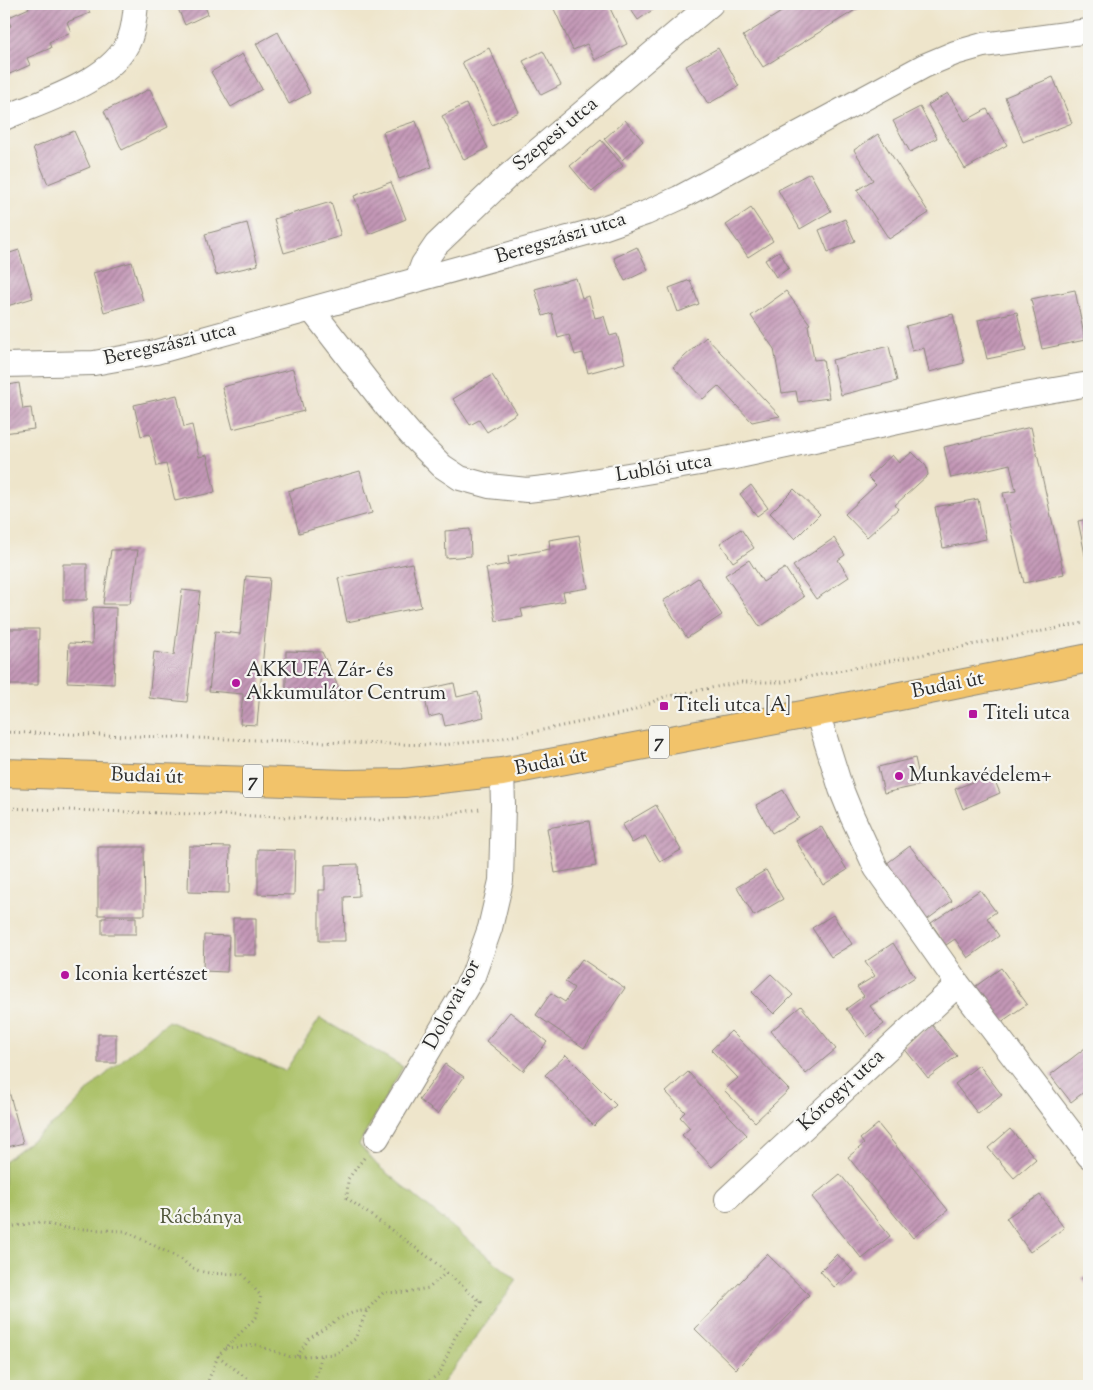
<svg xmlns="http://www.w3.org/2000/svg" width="1093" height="1390" viewBox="0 0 1093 1390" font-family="'Sorts Mill Goudy',serif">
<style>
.green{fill:#a9bf64;stroke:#6a7548}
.building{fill:url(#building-hatch)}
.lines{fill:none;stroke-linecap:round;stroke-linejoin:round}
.minor-casing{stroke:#8c887b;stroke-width:26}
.primary-casing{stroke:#8c887b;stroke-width:30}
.path{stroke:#8c887b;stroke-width:3;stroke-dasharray:1 4;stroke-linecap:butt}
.minor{stroke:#fff;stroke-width:24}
.primary{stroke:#f2c36a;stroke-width:28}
.poi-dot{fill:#b5179e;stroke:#f6f6f2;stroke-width:2}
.labels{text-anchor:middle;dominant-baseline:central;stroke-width:4.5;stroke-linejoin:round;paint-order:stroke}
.shield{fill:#f6f6f2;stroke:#686867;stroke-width:1}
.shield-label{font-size:19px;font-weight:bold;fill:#2b2b2b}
.street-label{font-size:20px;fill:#2b2b2b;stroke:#f6f6f2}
.poi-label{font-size:20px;fill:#2b2b2b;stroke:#f6f6f2;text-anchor:start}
.park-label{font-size:20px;fill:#51573c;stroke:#f6f6f2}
</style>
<defs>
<pattern id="building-hatch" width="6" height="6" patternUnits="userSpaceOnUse" patternTransform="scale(1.25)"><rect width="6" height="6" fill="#c498b7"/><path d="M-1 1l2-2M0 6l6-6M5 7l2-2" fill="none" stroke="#9f7c95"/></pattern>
</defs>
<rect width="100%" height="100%" fill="#f6f6f2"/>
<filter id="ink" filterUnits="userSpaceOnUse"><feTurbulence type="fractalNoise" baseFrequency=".02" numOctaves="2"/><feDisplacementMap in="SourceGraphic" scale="10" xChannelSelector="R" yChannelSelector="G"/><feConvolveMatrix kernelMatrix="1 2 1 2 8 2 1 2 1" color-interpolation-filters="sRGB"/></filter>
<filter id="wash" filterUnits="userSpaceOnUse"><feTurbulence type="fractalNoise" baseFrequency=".0096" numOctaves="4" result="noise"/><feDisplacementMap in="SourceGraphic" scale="20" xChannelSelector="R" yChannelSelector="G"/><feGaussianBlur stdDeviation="1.12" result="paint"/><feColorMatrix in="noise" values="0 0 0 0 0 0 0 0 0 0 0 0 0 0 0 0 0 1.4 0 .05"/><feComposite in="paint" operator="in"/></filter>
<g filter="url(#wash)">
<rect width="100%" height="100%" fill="#eee5cb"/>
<path class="green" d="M320 1018 403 1067 359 1144 377 1165 517 1280 441 1386H4V1161L64 1116 98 1081 168 1021 285 1071Z"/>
<g id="blocks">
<path class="building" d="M27 4H86L90 13 67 22 71 32 49 42 51 48 27 58 30 65 5 76 4 72V29L11 26 7 18 29 8Z
M176 4H204L208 14 185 25Z
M565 4H608L627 44 595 60 587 44 573 50 554 9Z
M627 4H661L638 20Z
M794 4H865L763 67 743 36Z
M278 32 310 93 289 104 256 44Z
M489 48 519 112 492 125 462 62Z
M718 48 739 86 708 104 686 66Z
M543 51 561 85 541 95 523 61Z
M242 54 262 89 231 107 211 72Z
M1053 77 1072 123 1023 142 1005 97Z
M150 89 168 127 122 150 104 111Z
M948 93 965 121 987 109 1007 145 965 169 928 105Z
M466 104 488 148 464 160 442 116Z
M920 107 937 138 910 152 893 121Z
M625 120 643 141 622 160 604 139Z
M416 121 432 167 399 179 383 132Z
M74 131 90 167 48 184 33 148Z
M878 134 929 213 889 239 857 190 873 180 854 150Z
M601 140 623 166 592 192 570 166Z
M810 173 831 211 800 229 778 190Z
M4 181 9 194 4 196Z
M391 182 406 219 369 234 354 196Z
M331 202 341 236 284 253 274 219Z
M751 208 773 241 748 257 726 225Z
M845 219 855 241 828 252 819 230Z
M247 223 258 265 216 275 205 234Z
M637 247 648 270 625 281 614 258Z
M19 250 33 298 4 307V255Z
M779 251 789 268 776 277 765 260Z
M132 262 143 301 104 312 93 273Z
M576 278 582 298 589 296 595 318 604 316 610 336 617 334 625 363 588 373 583 353 575 355 569 335 558 338 552 313 543 316 535 289Z
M690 280 699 304 678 312 669 288Z
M1075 290 1085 340 1042 349 1031 299Z
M786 291 810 324 808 325 814 360 823 359 829 398 798 402 796 391 782 393 774 349 751 316Z
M1017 312 1026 351 987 359 978 320Z
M953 314 964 363 929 372 924 348 912 351 906 326Z
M706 337 780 416 752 422 718 386 703 399 673 367Z
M889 346 897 381 841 395 832 360Z
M293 369 304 411 233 429 222 387Z
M492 375 517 413 487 432 479 420 470 425 453 399Z
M19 383 23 409 31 408 34 429 4 433V386Z
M177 395 184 427 192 425 199 457 207 455 215 492 175 501 166 464 157 466 150 434 141 436 134 405Z
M1031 427 1064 574 1024 583 1003 493 1016 491 1010 464 951 478 944 447Z
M912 452 926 466 928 475 895 505 898 509 867 537 845 514 876 485 868 477 892 455 899 463Z
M360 471 372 513 299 533 288 491Z
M751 485 768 508 757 516 740 494Z
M794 489 820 514 795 539 770 513Z
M978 499 986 539 943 548 935 507Z
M1089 519V563L1087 564 1078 521Z
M470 529 471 556 446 558 445 531Z
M741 529 754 548 733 562 720 543Z
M579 535 588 588 563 592 565 601 521 609 523 617 496 621 486 568 509 564 508 556 550 549 549 540Z
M834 538 845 555 838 560 849 577 816 599 793 566Z
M111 550H138L130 604H103Z
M749 560 763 582 785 568 804 597 760 627 725 575Z
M412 563 421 607 347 622 338 578Z
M63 564H87V600H63Z
M246 576 270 578 257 725 240 724 243 694 209 691 215 631 240 634Z
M698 578 722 615 687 638 663 601Z
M182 590 200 592 187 702 149 698 154 652 174 655Z
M93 607 116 608 114 684 67 682 69 643 92 644Z
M4 629H39L38 685H4Z
M286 651 322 652 344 699H286Z
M454 683 457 697 478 692 484 717 445 726 442 714 429 717 423 690Z
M915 758 921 785 884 793 878 767Z
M992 774 1000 793 963 809 955 789Z
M783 790 799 818 772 833 756 805Z
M656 805 681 850 660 862 645 836 632 843 622 825Z
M589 821 596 866 555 873 547 828Z
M821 826 847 870 823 885 796 841Z
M189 846 230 847 229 893 188 892Z
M910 846 952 901 920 925 878 870Z
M98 847H144L145 915H98Z
M258 849 295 850 294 895 258 894Z
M358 864 359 896 344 897 345 941H319V890H325V865Z
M766 870 783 899 754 916 737 887Z
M980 890 996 912 987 918 999 936 968 958 955 939 946 945 931 923Z
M833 915 852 944 831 957 812 928Z
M136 917V934H102V918Z
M233 918H256V955H233Z
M204 935 229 936 227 972 203 971Z
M893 943 915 977 870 1006 884 1024 867 1037 846 1009 864 996 857 987 875 976 865 962Z
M582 959 625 988 584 1048 536 1015 551 993 565 1002 574 988 565 982Z
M1001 968 1027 1004 994 1027 969 991Z
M771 974 793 995 774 1014 752 992Z
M801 1006 836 1049 806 1074 771 1031Z
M510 1012 547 1042 523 1071 486 1041Z
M932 1025 957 1056 928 1078 903 1047Z
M731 1031 789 1090 755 1122 724 1090 738 1078 711 1050Z
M98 1034H116V1063H98Z
M1089 1045V1088L1071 1102 1050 1075Z
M566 1055 616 1105 594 1126 545 1075Z
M445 1064 464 1077 438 1114 419 1100Z
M979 1065 1002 1095 978 1114 955 1084Z
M688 1072 747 1135 712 1167 682 1135 690 1128 680 1117 685 1112 666 1092Z
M4 1073 23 1143 4 1148Z
M878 1124 948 1210 913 1238 848 1157 864 1144 860 1139Z
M1010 1129 1036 1159 1014 1178 988 1148Z
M840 1174 890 1236 862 1259 812 1197Z
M1040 1195 1064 1228 1030 1252 1006 1218Z
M767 1254 809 1295 736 1369 695 1329Z
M837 1254 853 1271 835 1288 820 1271Z
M1089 1272V1288L1082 1278Z"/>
</g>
</g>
<g filter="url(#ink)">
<use href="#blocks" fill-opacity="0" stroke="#8c887b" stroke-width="1"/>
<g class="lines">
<defs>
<path id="minor" d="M4 118C43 101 114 81 130 38 134 27 135 15 136 4
M417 280 423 264 436 245 508 176 711 4
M311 309 387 407 412 436 442 466 460 478 489 486 527 490 562 486 730 458 1019 396 1089 384
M4 365 94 363 156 352 597 230 646 213 679 198 924 66 955 53 983 45 1089 31
M817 712 841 789 852 816 876 868 958 984 1089 1156
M377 1138 473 976 490 928 501 881 503 805 502 772
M727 1199 958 984"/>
<path id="primary" d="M4 773 347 784 404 783 502 772 850 706 1089 658"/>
</defs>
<use href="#minor" class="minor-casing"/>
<use href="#primary" class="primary-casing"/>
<path class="path" d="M4 732 386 744 442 745 493 740 626 713 664 697 742 682H782L1089 622
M4 808 380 820 442 815 480 809
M364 1158 348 1179 347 1198 431 1259 481 1302 455 1337 440 1373 423 1386
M4 1228 38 1222 65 1228 125 1231 183 1260C197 1277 221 1273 242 1274L261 1296 256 1317 218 1356 206 1386
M226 1348 256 1345 291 1357 336 1354 355 1339 367 1310 383 1293 406 1292 429 1288 446 1273
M218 1356 249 1380 247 1386
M297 1356 309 1339 338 1319 352 1313 367 1310
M313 1386 322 1354"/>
<use href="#minor" class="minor"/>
<use href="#primary" class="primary"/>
</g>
</g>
<g class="poi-dot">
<circle cx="236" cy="683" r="5"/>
<rect x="659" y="701" width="10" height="10" rx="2.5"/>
<rect x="968" y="709" width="10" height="10" rx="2.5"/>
<circle cx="899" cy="776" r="5"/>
<circle cx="65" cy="975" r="5"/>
</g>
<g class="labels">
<g class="shield">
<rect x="649" y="725.5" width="20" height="33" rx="4"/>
<rect x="243" y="764.5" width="20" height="33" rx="4"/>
</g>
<g class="shield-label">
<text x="659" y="742">7</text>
<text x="253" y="781">7</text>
</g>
<g class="street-label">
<text transform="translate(556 135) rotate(-40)">Szepesi utca</text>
<text transform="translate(561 239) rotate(-17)">Beregszászi utca</text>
<text transform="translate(170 345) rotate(-13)">Beregszászi utca</text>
<text transform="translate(664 469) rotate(-9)">Lublói utca</text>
<text transform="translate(948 686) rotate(-11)">Budai út</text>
<text transform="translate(551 763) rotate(-11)">Budai út</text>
<text transform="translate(147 777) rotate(2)">Budai út</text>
<text transform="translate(453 1005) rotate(-62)">Dolovai sor</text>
<text transform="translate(842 1091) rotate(-43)">Kórogyi utca</text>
</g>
<g class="poi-label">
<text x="246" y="671">AKKUFA Zár- és<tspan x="246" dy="23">Akkumulátor Centrum</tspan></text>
<text x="674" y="706">Titeli utca [A]</text>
<text x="983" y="714">Titeli utca</text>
<text x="909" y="776">Munkavédelem+</text>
<text x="75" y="975">Iconia kertészet</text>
</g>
<g class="park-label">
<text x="201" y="1218">Rácbánya</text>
</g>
</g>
<rect width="1093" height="1390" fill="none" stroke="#f6f6f2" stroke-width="20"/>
</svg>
